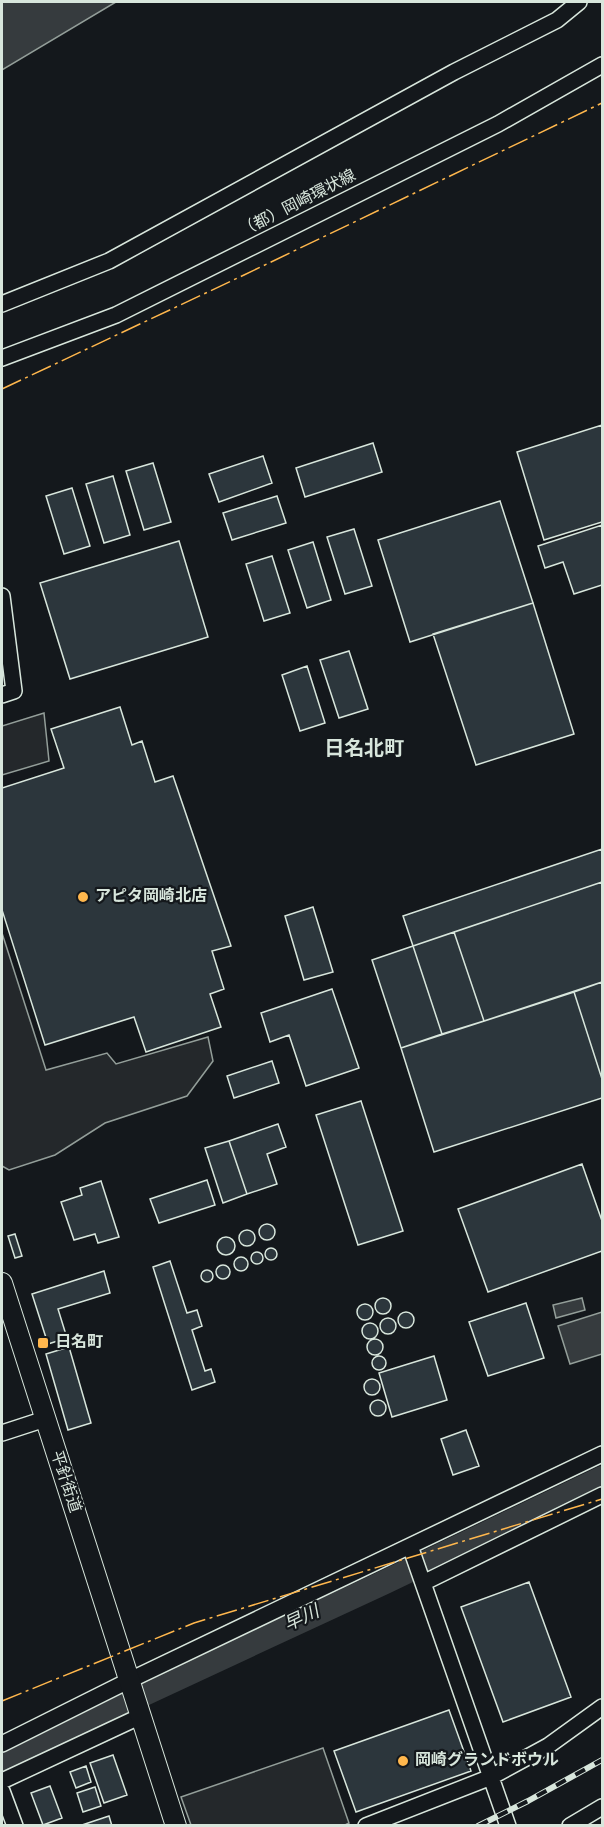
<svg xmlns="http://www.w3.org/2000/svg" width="604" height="1827" viewBox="0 0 604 1827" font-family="Overpass,'Noto Sans JP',sans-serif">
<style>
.parking{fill:#24282b;stroke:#939e99;stroke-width:1.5}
.water{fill:#363b3e;stroke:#939e99;stroke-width:1.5}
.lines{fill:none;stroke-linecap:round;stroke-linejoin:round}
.river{stroke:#363b3e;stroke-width:24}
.building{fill:#2c363c;stroke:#d8e6dc;stroke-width:1.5}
.minor-casing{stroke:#d8e6dc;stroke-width:18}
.major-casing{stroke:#d8e6dc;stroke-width:22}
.minor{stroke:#14181c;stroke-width:15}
.major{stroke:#14181c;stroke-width:20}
.rail-casing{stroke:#d8e6dc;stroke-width:6}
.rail{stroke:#14181c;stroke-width:4;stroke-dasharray:11;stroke-linecap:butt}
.power{stroke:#ffb74d;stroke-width:1.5;stroke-dasharray:21 4.5 3 4.5;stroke-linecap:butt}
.poi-dot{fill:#ffb74d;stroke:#14181c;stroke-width:2}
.labels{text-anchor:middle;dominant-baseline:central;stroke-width:4.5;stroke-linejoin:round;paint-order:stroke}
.street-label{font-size:16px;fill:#d8e6dc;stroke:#14181c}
.poi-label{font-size:16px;font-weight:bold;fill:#d8e6dc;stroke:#14181c;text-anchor:start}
.water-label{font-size:18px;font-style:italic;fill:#d8e6dc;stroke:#14181c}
.quarter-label{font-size:20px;font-weight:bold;fill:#d8e6dc;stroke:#14181c}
</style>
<rect width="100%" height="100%" fill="#14181c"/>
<path class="parking" d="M44 713 49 761 2 775V726Z
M2 933 46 1070 107 1053 116 1064 208 1037 213 1061 187 1096 105 1123 55 1155 9 1170 2 1166Z
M323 1748 349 1823 343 1826 191 1825 181 1797Z"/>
<path class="water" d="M2 2H116L2 70Z
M582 1298 585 1310 556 1318 553 1305Z
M602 1312V1354L570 1364 558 1326Z"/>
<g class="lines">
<path class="river" d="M2 1760 385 1582 602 1478"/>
</g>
<path class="building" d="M602 425V522L544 540 517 452Z
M373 443 382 472 305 497 296 468Z
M263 456 272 483 219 502 209 474Z
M153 463 171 522 144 530 126 471Z
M113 476 130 535 104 543 86 484Z
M72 488 90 546 64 554 46 496Z
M277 496 286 523 232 540 223 513Z
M500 501 533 603 410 642 378 540Z
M602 525V585L574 594 563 562 545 568 538 546Z
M354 529 372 586 345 594 327 537Z
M179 541 208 637 70 679 40 583Z
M313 542 331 600 307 608 288 550Z
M272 556 290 613 264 621 246 564Z
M533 603 574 734 476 765 433 634Z
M349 651 368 709 339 718 320 660Z
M307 666 325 723 300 731 282 675Z
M120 707 132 745 142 741 155 782 173 776 231 946 212 951 224 989 210 994 221 1027 146 1052 134 1017 45 1045 2 910V788L64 768 51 729Z
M602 849V882L413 946 403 916Z
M602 882V982L484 1021 454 932Z
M313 907 333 972 304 980 285 916Z
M454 932 484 1021 442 1034 413 946Z
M413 946 442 1034 401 1048 372 960Z
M602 982V1079L574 992Z
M332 989 359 1068 306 1086 289 1035 270 1042 261 1013Z
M574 992 602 1079V1098L434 1152 401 1048Z
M272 1061 279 1083 234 1098 227 1076Z
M361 1101 403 1231 358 1245 316 1115Z
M278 1124 286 1147 267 1154 277 1184 247 1194 229 1141Z
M229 1141 247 1194 223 1203 205 1148Z
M582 1164 602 1221V1251L488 1292 458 1209Z
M207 1180 215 1205 159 1223 150 1199Z
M101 1181 119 1237 98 1243 95 1234 74 1240 61 1202 82 1195 80 1188Z
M259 1232a8 8 0 1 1 16 0a8 8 0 1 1-16 0Z
M239 1238a8 8 0 1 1 16 0a8 8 0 1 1-16 0Z
M15 1234 22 1256 15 1258 8 1236Z
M217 1246a9 9 0 1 1 18 0a9 9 0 1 1-18 0Z
M265 1254a6 6 0 1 1 12 0a6 6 0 1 1-12 0Z
M251 1258a6 6 0 1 1 12 0a6 6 0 1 1-12 0Z
M234 1264a7 7 0 1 1 14 0a7 7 0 1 1-14 0Z
M170 1261 187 1313 197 1310 202 1326 192 1330 205 1371 211 1369 215 1382 192 1390 153 1267Z
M216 1272a7 7 0 1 1 14 0a7 7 0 1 1-14 0Z
M201 1276a6 6 0 1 1 12 0a6 6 0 1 1-12 0Z
M104 1271 110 1293 58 1309 67 1338 48 1344 32 1294Z
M375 1306a8 8 0 1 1 16 0a8 8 0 1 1-16 0Z
M526 1303 544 1358 488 1376 469 1322Z
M357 1312a8 8 0 1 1 16 0a8 8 0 1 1-16 0Z
M398 1320a8 8 0 1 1 16 0a8 8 0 1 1-16 0Z
M380 1326a8 8 0 1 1 16 0a8 8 0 1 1-16 0Z
M362 1331a8 8 0 1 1 16 0a8 8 0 1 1-16 0Z
M367 1347a8 8 0 1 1 16 0a8 8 0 1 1-16 0Z
M69 1347 91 1423 68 1430 46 1354Z
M372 1363a7 7 0 1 1 14 0a7 7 0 1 1-14 0Z
M434 1356 447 1400 392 1417 379 1373Z
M364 1387a8 8 0 1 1 16 0a8 8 0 1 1-16 0Z
M370 1408a8 8 0 1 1 16 0a8 8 0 1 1-16 0Z
M466 1430 479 1466 453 1475 441 1439Z
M529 1582 571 1697 503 1722 461 1607Z
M449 1710 471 1771 356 1812 334 1751Z
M113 1755 127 1795 104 1803 90 1763Z
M86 1766 91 1782 76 1788 70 1772Z
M50 1786 62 1818 43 1825 31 1793Z
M95 1787 101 1806 83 1812 77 1793Z
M109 1816 112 1826H79Z"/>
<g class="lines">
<defs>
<path id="minor" d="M2 304 109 261 454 72 557 20 579 2
M2 358 116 315 498 124 602 65
M2 596 14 691 2 695
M2 1433 45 1419
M410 1546 508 1826
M423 1583 602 1495
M2 1744 128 1681 602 1454
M2 1781 141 1716
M2 1791 15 1826
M366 1826 491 1777 548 1746 602 1707
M570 1826 602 1807"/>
<path id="major" d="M2 1283 176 1826"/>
</defs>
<use href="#minor" class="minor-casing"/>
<use href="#major" class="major-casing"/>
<use href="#minor" class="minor"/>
<use href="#major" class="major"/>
<defs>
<path id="rail" d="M478 1826 528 1801 602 1760"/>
</defs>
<use href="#rail" class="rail-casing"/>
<use href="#rail" class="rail"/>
<path class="power" d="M2 389 244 275 602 103
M2 1701 194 1623 602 1499"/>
</g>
<g class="poi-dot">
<circle cx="83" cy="897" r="6"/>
<rect x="37" y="1337" width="12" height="12" rx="3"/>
<circle cx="403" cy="1761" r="6"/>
</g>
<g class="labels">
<g class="street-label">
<text transform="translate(298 204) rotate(-27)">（都）岡崎環状線</text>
<text transform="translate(65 1482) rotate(72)">平針街道</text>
</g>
<g class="poi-label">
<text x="95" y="897">アピタ岡崎北店</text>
<text x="55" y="1343">日名町</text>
<text x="415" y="1761">岡崎グランドボウル</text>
</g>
<g class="water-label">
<text transform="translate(302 1619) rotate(-25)">早川</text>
</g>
<g class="quarter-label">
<text x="364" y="750">日名北町</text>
</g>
</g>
<rect width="604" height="1827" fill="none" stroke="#d8e6dc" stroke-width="6"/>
</svg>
